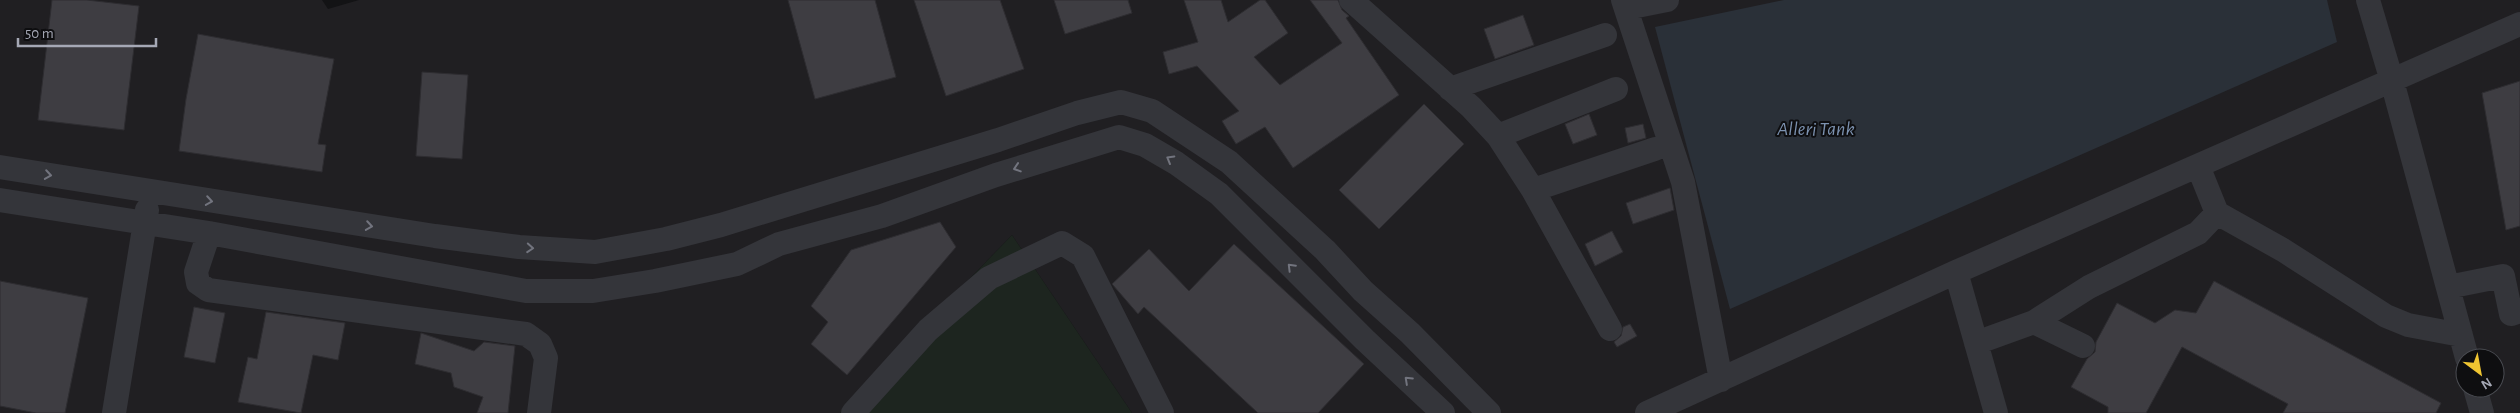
<svg xmlns="http://www.w3.org/2000/svg" width="2520" height="413" viewBox="0 0 2520 413" font-family="'Alegreya Sans',sans-serif">
<style>
.built{fill:#201f22;fill-rule:evenodd}
.green{fill:#1d251f}
.water{fill:#2a3038}
.building{fill:#3e3d42;stroke:#2e2d31}
.lines{fill:none;stroke-linecap:round;stroke-linejoin:round}
.minor{stroke:#34353a;stroke-width:24}
.oneway{stroke:#72747e}
.labels{text-anchor:middle;dominant-baseline:central;stroke-width:4;stroke-linejoin:round;paint-order:stroke}
.water-label{font-size:20px;font-style:italic;fill:#7c92b0;stroke:#0e0e10}
</style>
<rect width="100%" height="100%" fill="#131315"/>
<path class="built" d="M0 0H322L328 9 359 0H2520V413H1132L1012 235 840 413H0ZM2465 358H2495V388H2465Z"/>
<path class="green" d="M1012 235 1132 413H840Z"/>
<path class="water" d="M1784 0H2327L2337 42 1730 309 1655 27Z"/>
<path class="building" d="M52 0H87L139 6 124 130 38 120Z
M788 0H875L896 77 815 99Z
M914 0H1000L1024 69 946 96Z
M1054 0H1128L1132 13 1065 34Z
M1184 0H1221L1228 22 1260 0H1265L1288 33 1254 57 1280 85 1342 43 1310 0H1338L1342 10 1349 16 1346 18 1399 95 1293 168 1265 127 1236 144 1222 121 1239 111 1197 66 1169 74 1163 52 1198 42Z
M1523 15 1534 45 1495 59 1484 29Z
M198 34 334 59 318 144 326 145 322 172 179 151 186 99Z
M422 72 468 75 462 159 416 156Z
M2520 81V226L2506 230 2482 93Z
M1424 104 1464 144 1379 229 1339 190Z
M1589 114 1597 135 1573 144 1565 124Z
M1643 124 1646 138 1628 143 1625 128Z
M1670 188 1674 210 1633 224 1626 203Z
M940 222 956 247 847 375 811 344 828 322 811 306 851 250Z
M1612 231 1623 252 1595 266 1585 244Z
M1234 244 1364 364 1318 413H1258L1144 307 1138 314 1112 284 1149 249 1189 291Z
M0 281 88 298 65 413H36L0 406Z
M2214 281 2441 403 2436 413H2283L2288 404 2182 347 2146 413H2108V407L2071 387 2087 359 2095 352 2096 342 2117 303 2155 323 2175 310 2196 313Z
M194 307 225 313 215 363 184 357Z
M266 312 345 323 338 360 313 355 301 413 238 402 248 357 257 359Z
M1630 324 1637 336 1617 347 1614 342 1621 336 1623 327Z
M421 333 474 351 484 342 515 346 508 413H477L483 397 454 387 451 373 415 364Z"/>
<g class="lines">
<path class="minor" d="M1351 0 1471 107 1498 136 1533 190 1610 329
M1623 0 1683 182 1721 380
M2368 0 2392 81 2467 358
M1627 8 1667 0
M1450 89 1605 35
M1498 136 1616 89
M2198 166 2217 213 2283 250 2386 316 2408 325 2461 335
M0 167 435 236 519 247 595 252 666 239 721 225 998 140 1077 113 1121 102 1152 111 1229 162 1325 250 1363 291 1410 333 1489 413
M1533 190 1655 149
M0 200 209 233 526 291H593L655 281 737 264 779 244 882 216 996 175 1119 137 1145 145 1176 163 1219 194 1365 340 1443 413
M209 233 196 272 198 283 208 290 526 334 540 344 546 358 539 413
M1956 272 1996 413
M2448 287 2503 276 2511 314 2520 311
M2034 322 2083 346
M1976 343 2034 322 2089 287 2198 233 2217 213
M2475 388 2482 413
M114 413 147 210
M853 413 928 330 989 278 1062 243 1083 256 1162 413
M1647 413 1956 272 2520 24"/>
</g>
<defs><path id="oneway-chevron" d="M-2-3.5L2.5 0L-2 3.5" fill="none" stroke-width="1.6" stroke-linecap="round" stroke-linejoin="round" transform="scale(1.25)"/></defs>
<g class="oneway">
<use href="#oneway-chevron" transform="translate(1170 159) rotate(-150)"/>
<use href="#oneway-chevron" transform="translate(1017 168) rotate(162)"/>
<use href="#oneway-chevron" transform="translate(48 175) rotate(9)"/>
<use href="#oneway-chevron" transform="translate(209 201) rotate(9)"/>
<use href="#oneway-chevron" transform="translate(369 226) rotate(9)"/>
<use href="#oneway-chevron" transform="translate(530 248) rotate(4)"/>
<use href="#oneway-chevron" transform="translate(1291 267) rotate(-135)"/>
<use href="#oneway-chevron" transform="translate(1408 380) rotate(-137)"/>
</g>
<g class="labels">
<g class="water-label">
<text x="1816" y="129">Alleri Tank</text>
</g>
</g>
<g transform="translate(2480 373) rotate(148)"><circle r="24" fill="#0e0e10" stroke="#4a4c52"/>
<path d="M0-4L9 19L0 12L-9 19Z" fill="#efc531"/>
<text y="-8" font-size="14" font-weight="bold" text-anchor="middle" fill="#a5a8b5">N</text>
</g>
<path d="M18 38v8h138v-8" fill="none" stroke="#a5a8b5" stroke-width="2.5"/>
<text x="25" y="38" font-size="15" fill="#a5a8b5" stroke="#0e0e10" stroke-width="4" paint-order="stroke">50 m</text>
</svg>
